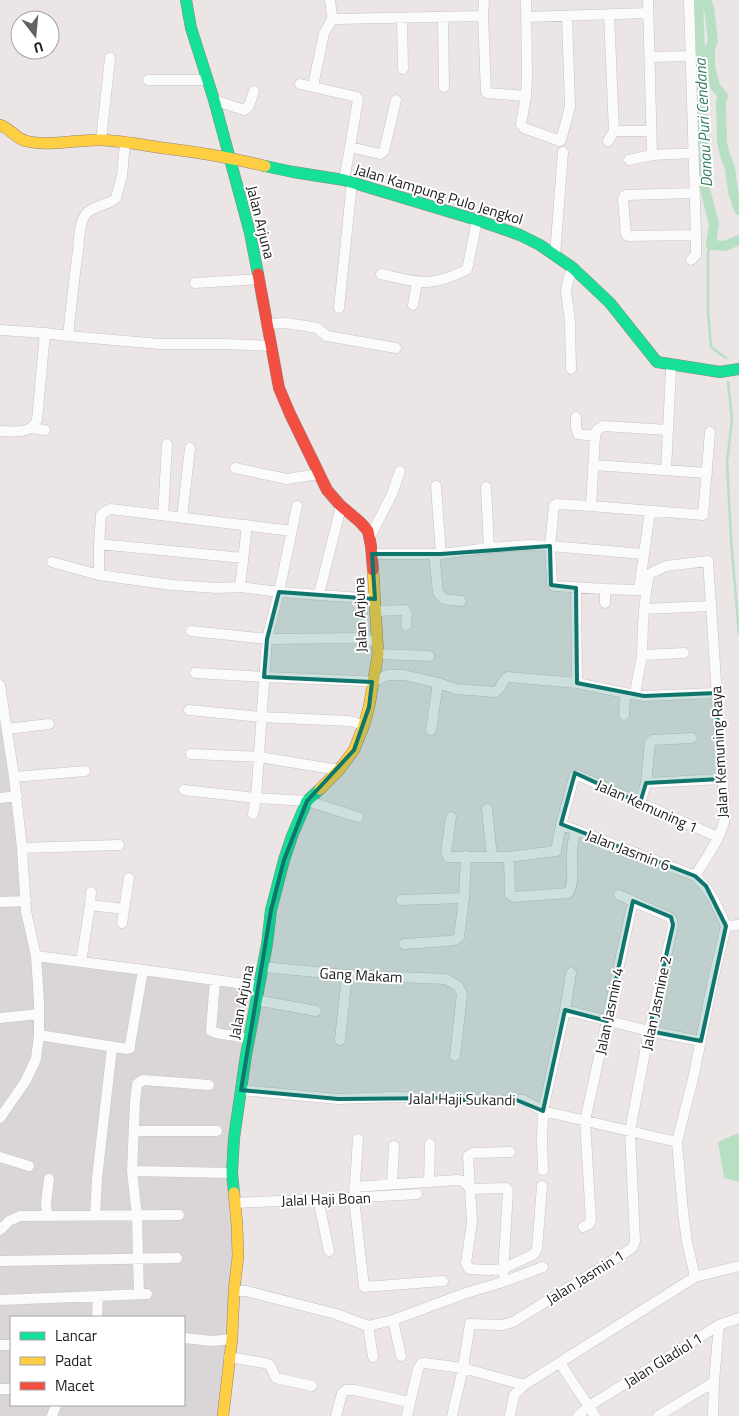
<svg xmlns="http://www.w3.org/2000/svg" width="739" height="1416" viewBox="0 0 739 1416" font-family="'Titillium Web',sans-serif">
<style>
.residential{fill:#dad6d7;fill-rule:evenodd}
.water{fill:#b7dfc4}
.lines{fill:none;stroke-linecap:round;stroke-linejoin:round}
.stream{stroke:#b7dfc4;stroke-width:2.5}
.canal{stroke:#b7dfc4;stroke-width:10}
.street-casing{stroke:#c6c4c4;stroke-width:11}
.fast-casing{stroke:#95827e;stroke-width:12}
.slow-casing{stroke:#95827e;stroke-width:12}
.jam-casing{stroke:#95827e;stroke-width:12}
.street{stroke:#fcfbfb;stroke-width:10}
.fast{stroke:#16e098;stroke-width:11}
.slow{stroke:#ffcf43;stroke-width:11}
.jam{stroke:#f24e42;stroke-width:11}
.marked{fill:#0f766e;fill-opacity:0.2;stroke:#0f766e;stroke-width:4;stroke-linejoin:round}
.labels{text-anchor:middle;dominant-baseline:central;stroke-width:4;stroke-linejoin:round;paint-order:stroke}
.street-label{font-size:15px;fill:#1c1c1c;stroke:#fff}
.water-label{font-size:16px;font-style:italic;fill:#377e64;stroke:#fff}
</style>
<rect width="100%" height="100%" fill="#ebe5e6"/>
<path class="residential" d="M0 683 36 956 259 986 246 1055 235 1203 223 1416H0ZM11 1317H184V1405H11Z"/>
<path class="water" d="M738 1133 739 1138V1182L724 1178 718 1142Z"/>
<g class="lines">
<path class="stream" d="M726 358 711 347 708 312V253L711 245 725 246 736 241
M728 382 732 420 727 462 731 539 739 634"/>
<path class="canal" d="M698 0 705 189 714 224 711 245 725 246 739 240
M706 0 709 8 713 41 710 48V67L715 86 723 96 721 102 722 142 725 155 730 168 733 192 739 210"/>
<defs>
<path id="street" d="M330 0 332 16 336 19 483 16
M484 0 483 16 486 92 487 93 526 96
M526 0 527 76 526 96 521 124 524 128 560 141 561 140 570 107 567 16
M648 0 652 155
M689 0 696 235V255L691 260
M443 17 444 87
M527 17 648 13
M402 19 403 69
M650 57 691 56
M148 80H207
M300 84 357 97 358 99 350 147
M313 86 324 33 333 18
M214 100 244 110 249 106 254 91
M614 131H651
M101 140 110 58
M608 141 614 131 609 14
M629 160 652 155 694 153
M344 180 350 147 380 154 384 151 396 100
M695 193 626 195 624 196 623 199 626 234 628 236 696 235
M555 255 563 152
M381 274C417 282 429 288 464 271L467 269 468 265 477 220
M195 283 259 279
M413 305 417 282
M339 308 352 182
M268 324 285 323 306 326 317 328 327 336 396 348
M0 330 45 333
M68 336 160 344H224L271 346
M571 369 570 322 566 291 568 280 573 268
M576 417V427L578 434 595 436
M31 428 45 430
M0 431C13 431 31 435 37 420L45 333 68 336C71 307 74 279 78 251 79 240 79 223 86 214 93 205 108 206 116 198L122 176 125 142
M594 465 707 473
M235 468 287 479 319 474
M666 470 671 370
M436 486 441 554
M486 487 489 548
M591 506 703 515 710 432
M650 511 639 590 605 589 554 586 552 583 550 546 554 506 557 504 591 506 595 436 597 430 603 426 668 430
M163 515 167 444
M182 518 190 448
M370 537 392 494 400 471
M99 544 243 558
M372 554H441L489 548 529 545 550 546 643 554
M434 554 438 593 444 599 461 601
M52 562 99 575 172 585 217 588 240 587 279 592 297 506
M99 575V544L101 515 106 511 111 509 292 531
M240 587 247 525
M576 588 577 683
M605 589V603
M319 594 340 511V505
M644 609 710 606
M376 611 405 610 407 613 406 625
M191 631 267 639 362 638 377 642
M378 654 429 656
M642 655 684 653
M195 673 264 677 362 681 372 682 388 675H404L438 683 456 689 495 692C502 689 501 680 508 677L577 683 625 693 644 696 716 693
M0 685 14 777 22 848 26 911 36 956 39 1001V1035L36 1059 25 1082 0 1118
M635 694 642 655 643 623 646 592 649 574 666 566 708 561 725 816C723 836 705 859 695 876 712 892 717 906 726 926
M189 710 261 717 349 721 364 725
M624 715 625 693
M7 729 49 724
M431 730 438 683
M191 754 259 757 339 770
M14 777 85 771
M646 783 721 779
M184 790 256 798 253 814
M0 798 17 796
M640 803 646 783 650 742 653 740 692 738
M487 809 492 857
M358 817 307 801 256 798 267 639 279 592 375 599
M451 817 446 852 448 857H509L556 851 561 825 574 777 577 775 718 837
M561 825 576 830 695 876
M22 848 119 845
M509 857 510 894 513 897 568 893C575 883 571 866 572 854 572 846 574 837 576 830
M401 900 464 898
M0 902 26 901
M90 905 124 909
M122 923 129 878
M726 926 713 980 693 1079 677 1142 683 1212 687 1242 695 1277 739 1266
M726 926 739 925
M404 944 448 941 455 940 459 937 464 898 466 856
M36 956 143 970
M81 962 90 905 91 892
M263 967 347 975 446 979 458 986 462 994 455 1056
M215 980 211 1031C223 1037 237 1033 248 1040
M256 1000 316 1011
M565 1010 649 1031 701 1041
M0 1018 39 1014
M39 1035 127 1049 130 1048V1045L143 970 259 986
M340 1040 347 975
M241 1090 338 1099 392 1097 451 1098 477 1102 505 1101 514 1099 523 1100 531 1104 543 1111 677 1142
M135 1131H217
M358 1139 354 1198 364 1287 443 1281
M510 1152 473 1153 468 1156 472 1222 466 1263 469 1269 489 1270 503 1269 534 1254 537 1249 542 1186
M0 1157 29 1166
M543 1170 542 1140 543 1111 565 1010 571 973
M132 1171 232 1173
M429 1182 430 1144
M392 1184 394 1146
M354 1187 457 1180 463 1181 471 1189 506 1188 508 1191 503 1273
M318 1199 329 1251
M235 1203C295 1200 356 1198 417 1194
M47 1215 46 1203 49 1179
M95 1216 97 1178 112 1048
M583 1227 589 1224 591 1220 585 1121 633 901
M0 1230 9 1221 20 1216 179 1215
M0 1261 177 1258
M234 1291H246L336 1314 368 1326 393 1320 466 1293 503 1282 543 1267
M139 1294 137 1216 132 1171 135 1102 137 1084 143 1080 209 1085
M0 1300 147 1294
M97 1317 98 1296
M393 1320 401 1356
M368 1326 373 1357
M184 1338 212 1341 232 1339
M0 1345H11
M229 1357 264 1363 270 1365 276 1378 312 1386
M560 1363 595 1416
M0 1389H11
M52 1416 56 1405
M336 1416 342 1393 346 1390H355L409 1402
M407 1416 418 1369 421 1364 424 1363 463 1368 524 1385
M452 1416 463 1368 470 1324 502 1325 513 1322 629 1250 633 1247 635 1241 630 1131 649 1031 673 926 672 920 669 917 619 895
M510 1416 514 1395 524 1385 695 1277
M578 1416 589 1406 719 1325 739 1318
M658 1416 714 1382
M713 1416 714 1382 719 1325"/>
<path id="fast" d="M186 0 191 28 214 100 250 233 258 274
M265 166 293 172 344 180 477 220 520 235 540 245 573 268 610 303 657 362 720 372 739 369
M234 1193 232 1173 234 1138 246 1055 267 944 271 910 284 860 292 836 307 801 320 789"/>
<path id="slow" d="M0 125C10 128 16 139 26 141 50 147 78 139 102 140 123 141 143 145 163 148 198 152 232 158 265 166
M320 789 339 770 354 750 364 725 369 707 378 654 373 570
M223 1416 232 1339 234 1291 238 1256 237 1225 234 1193"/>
<path id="jam" d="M258 274 279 388 290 414 327 490 340 505 360 522 368 531 371 546 373 570"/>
</defs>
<use href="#street" class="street-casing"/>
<use href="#fast" class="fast-casing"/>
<use href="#slow" class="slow-casing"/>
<use href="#jam" class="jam-casing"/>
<use href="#street" class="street"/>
<use href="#fast" class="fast"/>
<use href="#slow" class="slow"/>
<use href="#jam" class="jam"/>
</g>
<path class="marked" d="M550 546 551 585 576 588 577 683 644 696 716 693 721 779 646 783 640 803 575 773 561 824 695 876 706 886 726 926 701 1041 649 1031 673 925 671 917 633 901 607 1021 565 1010 543 1111 514 1099 477 1102 451 1098 338 1099 241 1090 271 910 284 860 307 801 354 750 369 707 372 682 264 677 267 639 279 592 375 599 372 554H441Z"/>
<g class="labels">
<g class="street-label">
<text transform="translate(439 194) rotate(17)">Jalan Kampung Pulo Jengkol</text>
<text transform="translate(261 222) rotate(76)">Jalan Arjuna</text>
<text transform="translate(360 615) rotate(-92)">Jalan Arjuna</text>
<text transform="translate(719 752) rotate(-93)">Jalan Kemuning Raya</text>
<text transform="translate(647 806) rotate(24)">Jalan Kemuning 1</text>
<text transform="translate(628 850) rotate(21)">Jalan Jasmin 6</text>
<text transform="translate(361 975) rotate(3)">Gang Makam</text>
<text transform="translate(241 1002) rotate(-79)">Jalan Arjuna</text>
<text transform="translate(656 1003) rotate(-78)">Jalan Jasmine 2</text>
<text transform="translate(609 1011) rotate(-78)">Jalan Jasmin 4</text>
<text transform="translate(462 1099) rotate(1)">Jalal Haji Sukandi</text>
<text transform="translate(326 1199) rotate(-2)">Jalal Haji Boan</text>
<text transform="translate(585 1277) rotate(-32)">Jalan Jasmin 1</text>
<text transform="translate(663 1360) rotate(-32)">Jalan Gladiol 1</text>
</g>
<g class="water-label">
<text transform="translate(703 123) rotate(-93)">Danau Puri Cendana</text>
</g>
</g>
<rect x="10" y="1316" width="175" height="90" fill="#ffffff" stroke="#a4a4a4"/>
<rect x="20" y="1332" width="25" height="8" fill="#16e098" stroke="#a4a4a4"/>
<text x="55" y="1341" font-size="15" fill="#1c1c1c">Lancar</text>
<rect x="20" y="1357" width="25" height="8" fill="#ffcf43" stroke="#a4a4a4"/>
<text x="55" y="1366" font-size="15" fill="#1c1c1c">Padat</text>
<rect x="20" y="1382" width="25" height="8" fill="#f24e42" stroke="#a4a4a4"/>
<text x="55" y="1391" font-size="15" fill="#1c1c1c">Macet</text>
<g transform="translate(35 35) rotate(164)"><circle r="24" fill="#ffffff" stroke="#a4a4a4"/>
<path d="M0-4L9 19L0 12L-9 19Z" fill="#646263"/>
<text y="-8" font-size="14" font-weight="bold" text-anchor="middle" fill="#1c1c1c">U</text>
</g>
</svg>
